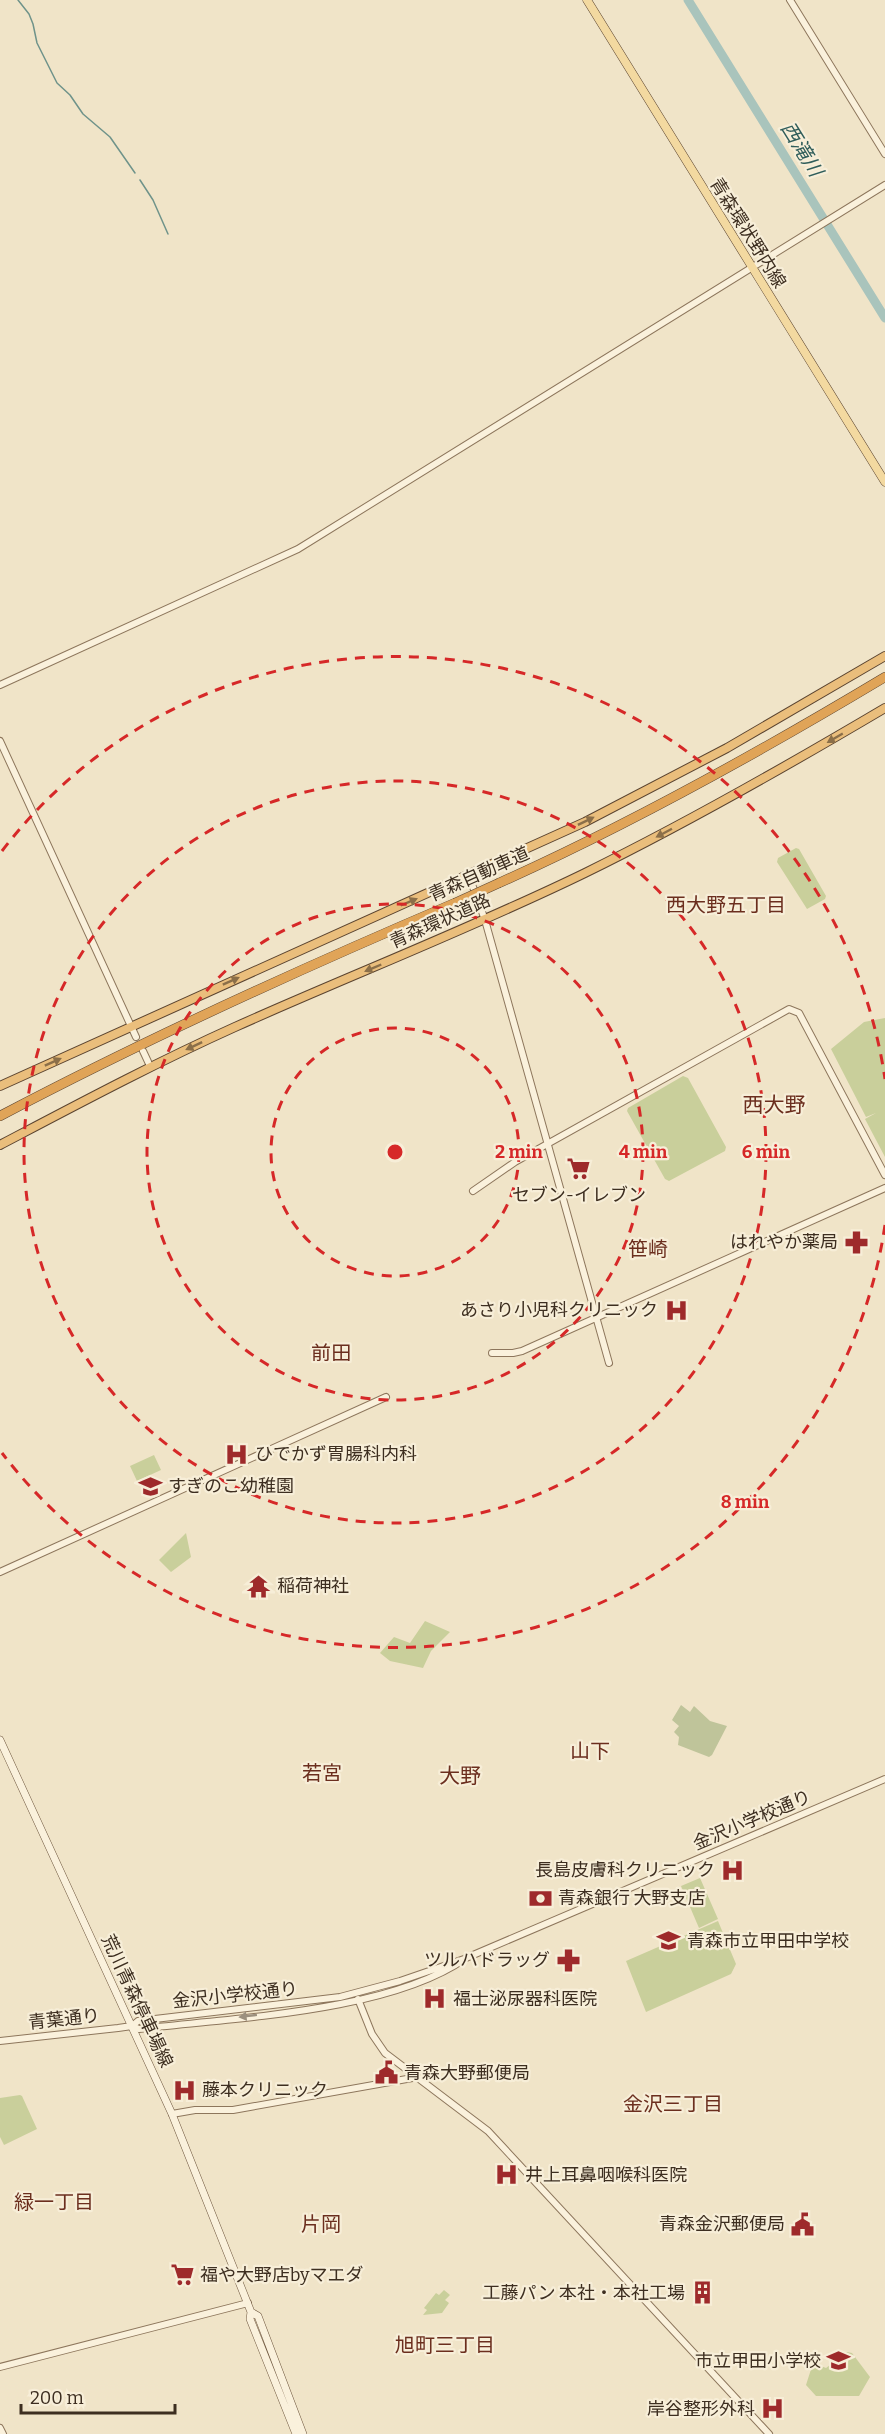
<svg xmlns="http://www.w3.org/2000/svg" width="885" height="2434" viewBox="0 0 885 2434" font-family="Bitter,'Noto Sans JP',serif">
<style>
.green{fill:#c9cf9b}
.cemetery{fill:#bfc49a}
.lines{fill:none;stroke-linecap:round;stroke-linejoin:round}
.stream{stroke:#6f938a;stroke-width:1.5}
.river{stroke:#a9c4bc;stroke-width:9}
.tertiary-casing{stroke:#8d765c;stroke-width:8}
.secondary-casing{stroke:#6f573f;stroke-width:8}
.primary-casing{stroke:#5b4430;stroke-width:9}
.trunk-casing{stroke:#5b4430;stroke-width:10}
.motorway-casing{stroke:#5b4430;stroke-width:10}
.tertiary{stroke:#faf1dc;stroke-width:6}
.secondary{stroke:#faf1dc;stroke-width:7}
.primary{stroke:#f3d9a0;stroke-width:8}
.trunk{stroke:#eabe7c;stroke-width:8}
.motorway{stroke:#e0a458;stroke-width:9}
.motorway-bridge-casing{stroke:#5b4430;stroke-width:10;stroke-linecap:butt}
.motorway-bridge{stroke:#e0a458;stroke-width:9}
.oneway{fill:#8b6f49}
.oneway2{fill:#9c907e}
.ring{fill:none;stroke:#d62828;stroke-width:3;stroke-dasharray:10 8}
.labels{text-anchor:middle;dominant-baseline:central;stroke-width:4.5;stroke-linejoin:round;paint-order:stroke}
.street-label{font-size:18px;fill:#3d2e20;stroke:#f7eed8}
.poi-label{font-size:18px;fill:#3d2e20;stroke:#f7eed8;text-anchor:start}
.water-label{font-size:20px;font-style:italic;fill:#2f5d5a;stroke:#f7eed8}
.neighbourhood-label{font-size:20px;fill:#6b2e1e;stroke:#f7eed8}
.quarter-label{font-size:21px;fill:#6b2e1e;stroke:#f7eed8}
.centre{fill:#d62828;stroke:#f7eed8;stroke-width:3}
.ring-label{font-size:18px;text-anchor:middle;font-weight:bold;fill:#d62828;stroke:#f7eed8;stroke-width:4.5;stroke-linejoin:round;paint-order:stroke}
</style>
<rect width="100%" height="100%" fill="#f0e4c8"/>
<path class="green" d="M796 848 799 849 826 896 825 899 807 909 777 862 778 858Z
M885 1018V1157L865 1119 876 1113 866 1117 831 1049 864 1022Z
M683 1076 688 1078 726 1147 725 1151 669 1181 665 1179 627 1111 628 1108Z
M154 1455 161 1470 137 1481 130 1466Z
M186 1533 191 1557 171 1572 159 1560Z
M425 1621 450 1632 431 1651 423 1668 390 1661 380 1653 394 1637 410 1643Z
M700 1878 718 1919 699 1928 681 1886Z
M718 1921 736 1964 731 1974 646 2012 626 1961Z
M20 2095 22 2096 37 2129 4 2145 0 2137V2098Z
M444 2290 450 2295 445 2300 449 2303 442 2313 423 2315 427 2310 424 2308 436 2293 439 2295Z
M847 2352 852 2353 870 2377 859 2396H816L806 2385 813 2363 826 2368Z"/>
<path class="cemetery" d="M681 1705 690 1712 694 1706 710 1721 727 1726 712 1755 709 1757 678 1745 679 1737 674 1732 679 1726 672 1720Z"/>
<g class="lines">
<path class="stream" d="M18 0 29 14 33 24 37 43 57 83 70 95 83 114 110 137 135 173
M140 180 153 200 168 234"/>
<path class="river" d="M688 0 885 318"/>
<defs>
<path id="tertiary" d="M790 0 885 154
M0 685 298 549 885 185
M0 741 136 1037
M469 876 485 920 609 1363
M143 1051 150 1066
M473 1191 515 1162 789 1009 799 1013 885 1175
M492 1353H513L522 1351 885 1188
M0 1572 386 1397
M358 1999 372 2034 385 2053 488 2131 769 2434
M132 2026 139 2029C232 2018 390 2012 466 1958L885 1779
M0 2041 118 2028 132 2026 138 2021 340 1997 400 1981 464 1959
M172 2114 195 2110H233L418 2077
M0 2367 248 2303
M0 2428 3 2434"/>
<path id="secondary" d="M0 1740 172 2114 251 2312 250 2319 296 2434
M251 2312 258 2316 303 2434"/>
<path id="primary" d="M587 0 885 482"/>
<path id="trunk" d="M0 1086 585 822 727 748 885 656
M0 1145C78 1104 155 1063 235 1027 351 975 470 929 585 873 687 823 787 766 885 708"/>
<path id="motorway" d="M499 883C633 823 760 752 885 677
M0 1116C148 1038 300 969 455 903"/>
</defs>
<use href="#tertiary" class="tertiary-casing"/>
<use href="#secondary" class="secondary-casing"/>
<use href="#primary" class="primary-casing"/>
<use href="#trunk" class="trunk-casing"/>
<use href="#motorway" class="motorway-casing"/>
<use href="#tertiary" class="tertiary"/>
<use href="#secondary" class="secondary"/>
<use href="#primary" class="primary"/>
<use href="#trunk" class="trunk"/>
<use href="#motorway" class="motorway"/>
<defs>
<path id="motorway-bridge" d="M455 903 499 883"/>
</defs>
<use href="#motorway-bridge" class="motorway-bridge-casing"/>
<use href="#motorway-bridge" class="motorway-bridge"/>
</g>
<defs><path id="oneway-solid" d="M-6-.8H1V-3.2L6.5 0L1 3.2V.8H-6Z" transform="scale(1.5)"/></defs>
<g class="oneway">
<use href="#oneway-solid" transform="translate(835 738) rotate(150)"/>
<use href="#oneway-solid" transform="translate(586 821) rotate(-26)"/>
<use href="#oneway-solid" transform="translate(664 833) rotate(152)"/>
<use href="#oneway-solid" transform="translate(409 902) rotate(-23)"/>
<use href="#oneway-solid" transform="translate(373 968) rotate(157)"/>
<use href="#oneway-solid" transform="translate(231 981) rotate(-24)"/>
<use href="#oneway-solid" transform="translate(194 1046) rotate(155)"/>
<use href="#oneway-solid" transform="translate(53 1062) rotate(-24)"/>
</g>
<use class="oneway2" href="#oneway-solid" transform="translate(248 2016) rotate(173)"/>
<g class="ring">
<circle cx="395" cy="1152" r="124"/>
<circle cx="395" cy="1152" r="248"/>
<circle cx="395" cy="1152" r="371"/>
<path d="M885 1225A495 495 0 0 1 2 1453M2 851A495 495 0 0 1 885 1079"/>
</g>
<defs>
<symbol id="supermarket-bare" viewBox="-9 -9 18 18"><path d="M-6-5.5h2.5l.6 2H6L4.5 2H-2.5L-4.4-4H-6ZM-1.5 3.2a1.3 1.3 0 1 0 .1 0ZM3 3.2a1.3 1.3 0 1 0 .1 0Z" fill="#9e2a2b" stroke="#f7eed8" stroke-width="2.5" paint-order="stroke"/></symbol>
<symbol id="pharmacy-bare" viewBox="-9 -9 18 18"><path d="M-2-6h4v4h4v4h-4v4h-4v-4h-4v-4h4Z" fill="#9e2a2b" stroke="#f7eed8" stroke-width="2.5" paint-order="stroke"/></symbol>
<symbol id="hospital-bare" viewBox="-9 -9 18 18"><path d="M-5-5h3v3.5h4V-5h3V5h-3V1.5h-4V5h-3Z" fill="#9e2a2b" stroke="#f7eed8" stroke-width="2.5" paint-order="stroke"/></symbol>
<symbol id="school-bare" viewBox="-9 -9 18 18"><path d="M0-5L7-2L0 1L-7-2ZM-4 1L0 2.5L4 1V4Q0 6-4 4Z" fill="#9e2a2b" stroke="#f7eed8" stroke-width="2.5" paint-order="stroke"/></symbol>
<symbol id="temple-bare" viewBox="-9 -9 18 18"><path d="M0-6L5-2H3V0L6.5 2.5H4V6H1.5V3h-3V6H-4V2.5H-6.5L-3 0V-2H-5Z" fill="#9e2a2b" stroke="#f7eed8" stroke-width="2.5" paint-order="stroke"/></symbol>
<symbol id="bank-bare" viewBox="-9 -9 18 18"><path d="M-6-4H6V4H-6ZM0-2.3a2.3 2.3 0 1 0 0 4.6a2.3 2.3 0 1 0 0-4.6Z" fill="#9e2a2b" stroke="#f7eed8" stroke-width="2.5" paint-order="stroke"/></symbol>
<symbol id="civic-bare" viewBox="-9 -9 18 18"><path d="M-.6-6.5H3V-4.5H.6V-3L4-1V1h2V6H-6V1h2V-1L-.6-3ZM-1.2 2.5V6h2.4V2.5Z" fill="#9e2a2b" stroke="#f7eed8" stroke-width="2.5" paint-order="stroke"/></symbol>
<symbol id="building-bare" viewBox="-9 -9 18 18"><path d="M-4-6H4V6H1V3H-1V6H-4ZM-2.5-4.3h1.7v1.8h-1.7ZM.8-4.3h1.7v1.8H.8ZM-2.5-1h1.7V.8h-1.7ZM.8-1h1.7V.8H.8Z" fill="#9e2a2b" stroke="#f7eed8" stroke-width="2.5" paint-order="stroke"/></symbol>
</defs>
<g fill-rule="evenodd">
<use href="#supermarket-bare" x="562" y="1152" width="33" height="33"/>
<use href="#pharmacy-bare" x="840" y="1226" width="33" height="33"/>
<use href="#hospital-bare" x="660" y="1294" width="33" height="33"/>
<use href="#hospital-bare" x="220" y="1438" width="33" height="33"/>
<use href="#school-bare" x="134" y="1470" width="33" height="33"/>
<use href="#temple-bare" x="242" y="1570" width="33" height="33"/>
<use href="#hospital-bare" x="716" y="1854" width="33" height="33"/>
<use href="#bank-bare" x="524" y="1882" width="33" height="33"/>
<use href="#school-bare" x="652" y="1924" width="33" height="33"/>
<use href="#pharmacy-bare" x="552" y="1944" width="33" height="33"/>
<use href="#hospital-bare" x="418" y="1982" width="33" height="33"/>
<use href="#civic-bare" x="370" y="2056" width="33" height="33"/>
<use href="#hospital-bare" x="168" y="2074" width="33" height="33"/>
<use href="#hospital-bare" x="490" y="2158" width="33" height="33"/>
<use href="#civic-bare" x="786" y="2208" width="33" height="33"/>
<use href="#supermarket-bare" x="166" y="2258" width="33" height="33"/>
<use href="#building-bare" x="686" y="2276" width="33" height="33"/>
<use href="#school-bare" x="822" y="2344" width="33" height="33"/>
<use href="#hospital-bare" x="756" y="2392" width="33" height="33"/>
</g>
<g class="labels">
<g class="street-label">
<text transform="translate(748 233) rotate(58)">青森環状野内線</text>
<text transform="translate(479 874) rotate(-24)">青森自動車道</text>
<text transform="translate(440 921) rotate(-24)">青森環状道路</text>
<text transform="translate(752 1820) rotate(-23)">金沢小学校通り</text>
<text transform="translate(235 1995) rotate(-6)">金沢小学校通り</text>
<text transform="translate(137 2001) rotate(65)">荒川青森停車場線</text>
<text transform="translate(64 2019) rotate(-6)">青葉通り</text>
</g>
<g class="poi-label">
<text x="579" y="1195" text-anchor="middle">セブン-イレブン</text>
<text x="838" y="1242" text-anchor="end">はれやか薬局</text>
<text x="658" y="1310" text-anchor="end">あさり小児科クリニック</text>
<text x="255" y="1454">ひでかず胃腸科内科</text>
<text x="168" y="1486">すぎのこ幼稚園</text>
<text x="277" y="1586">稲荷神社</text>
<text x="715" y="1870" text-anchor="end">長島皮膚科クリニック</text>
<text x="558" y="1898">青森銀行 大野支店</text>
<text x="687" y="1941">青森市立甲田中学校</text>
<text x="550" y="1960" text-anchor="end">ツルハドラッグ</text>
<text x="453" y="1999">福士泌尿器科医院</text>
<text x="404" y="2073">青森大野郵便局</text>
<text x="202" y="2090">藤本クリニック</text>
<text x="525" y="2175">井上耳鼻咽喉科医院</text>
<text x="785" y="2224" text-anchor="end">青森金沢郵便局</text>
<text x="200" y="2275">福や大野店byマエダ</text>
<text x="685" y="2293" text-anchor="end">工藤パン 本社・本社工場</text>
<text x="821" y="2361" text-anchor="end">市立甲田小学校</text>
<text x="755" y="2409" text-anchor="end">岸谷整形外科</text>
</g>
<g class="water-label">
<text transform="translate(802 149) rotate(58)">西滝川</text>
</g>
<g class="neighbourhood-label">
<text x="726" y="905">西大野五丁目</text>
<text x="648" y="1249">笹崎</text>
<text x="331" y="1353">前田</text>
<text x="590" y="1751">山下</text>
<text x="322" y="1773">若宮</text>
<text x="673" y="2104">金沢三丁目</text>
<text x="54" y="2202">緑一丁目</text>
<text x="321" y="2224">片岡</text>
<text x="445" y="2345">旭町三丁目</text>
</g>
<g class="quarter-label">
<text x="774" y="1105">西大野</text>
<text x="460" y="1776">大野</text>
</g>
</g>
<circle cx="395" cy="1152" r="9" class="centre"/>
<g class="ring-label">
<text x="519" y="1158">2 min</text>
<text x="643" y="1158">4 min</text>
<text x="766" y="1158">6 min</text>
<text x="745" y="1508">8 min</text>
</g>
<path d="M21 2404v9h154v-9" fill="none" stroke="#3d2e20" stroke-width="3"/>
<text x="30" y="2404" font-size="18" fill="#3d2e20" stroke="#f7eed8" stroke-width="4.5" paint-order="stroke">200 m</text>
</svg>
